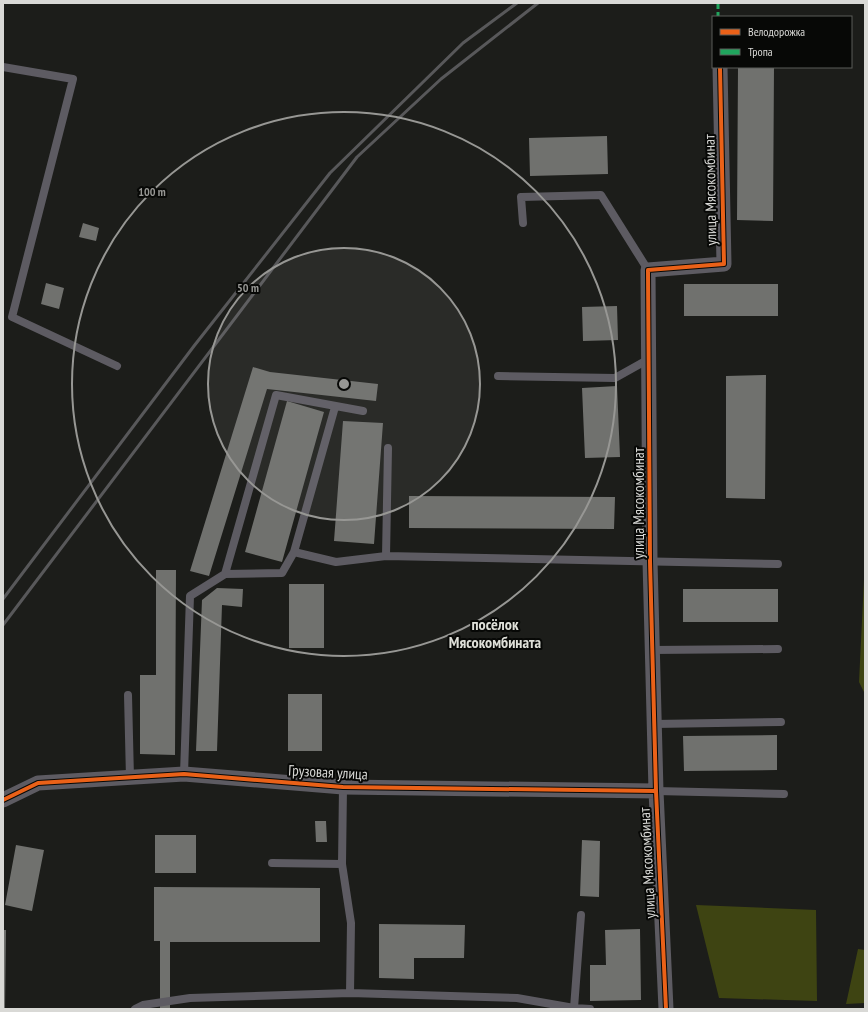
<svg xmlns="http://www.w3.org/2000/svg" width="868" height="1012" viewBox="0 0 868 1012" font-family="'PT Sans Narrow',sans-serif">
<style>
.forest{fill:#3e4412}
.building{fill:#70716e}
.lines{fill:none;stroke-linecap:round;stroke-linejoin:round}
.service{stroke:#5d5b62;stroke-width:8}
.minor{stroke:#5d5b62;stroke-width:15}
.rail{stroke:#58585a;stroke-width:3}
.quiet{stroke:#20a55d;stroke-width:3;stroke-dasharray:6 3;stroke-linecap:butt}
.cycleway-casing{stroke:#070806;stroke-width:6}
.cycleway{stroke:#ea6118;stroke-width:4}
.ring{fill:none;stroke:#979794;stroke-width:2}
.labels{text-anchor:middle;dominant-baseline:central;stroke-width:4;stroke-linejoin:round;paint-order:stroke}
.street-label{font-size:15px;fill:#d9d9d6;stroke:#070806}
.neighbourhood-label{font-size:16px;font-weight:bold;fill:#dedfd8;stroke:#070806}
.centre{fill:#979794;stroke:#070806;stroke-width:2}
.ring-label{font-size:12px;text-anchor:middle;font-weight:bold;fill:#979794;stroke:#070806;stroke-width:4;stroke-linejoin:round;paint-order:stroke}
</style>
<rect width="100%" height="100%" fill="#1c1d1a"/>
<path class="forest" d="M865 559V694L859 682Z
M696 905 816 910 817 1001 719 998Z
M858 949 865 950V1003L846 1004Z"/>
<path class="building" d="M738 67H774L773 221 737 220Z
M607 136 608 174 530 176 529 138Z
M83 223 99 228 96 241 79 237Z
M46 283 64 288 59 309 41 304Z
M684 284H778V316H684Z
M617 306 618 340 583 341 582 307Z
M253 367 270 372 378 384 376 401 267 389 209 576 190 571Z
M766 375 765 499 726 498V376Z
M617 386 620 457 585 458 582 388Z
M287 401 324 412 282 562 245 552Z
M343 421 383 423 374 544 334 541Z
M409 496 615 497 614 529 409 528Z
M156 570H176L175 755 140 754V675H156Z
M289 584H324V648H289Z
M217 588 243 589 242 607 222 605 217 751H196L202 600Z
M683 589H778V622H683Z
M288 694H322V751H288Z
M777 735V770L684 771 683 736Z
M315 821H326L327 842H316Z
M155 835H196V873H155Z
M582 840 600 841 599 897 580 896Z
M16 845 44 850 32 911 5 905Z
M154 887 320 888V942H170V1009H160V941H154Z
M379 924 465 925 464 958H414V979L379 978Z
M640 929 641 1000 590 1001V965H606L605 930Z
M3 930H6L5 1009H3Z"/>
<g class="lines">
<path class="service" d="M3 67 73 79 12 317 117 366
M523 223 521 197 601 195 648 270
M498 376 615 378 649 359
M335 407 294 552 336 562 386 556 778 564
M386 556 388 448
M225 574 282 573 294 552
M652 650 778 649
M128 695 130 778
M654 724 781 722
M184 774 190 596 225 574 276 395 363 411
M656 791 784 794
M272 863 342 864 351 923 350 993
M342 864 343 787
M574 1008 581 915
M135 1009 143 1005 190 998 350 993 517 998 574 1008 590 1009"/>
<path class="minor" d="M3 800 38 783 184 774 343 787 656 791
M666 1009 656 791 650 561 648 270 724 264 720 67"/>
<path class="rail" d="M3 599 194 346 330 173 463 43 517 3
M3 625 357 157 441 79 538 3"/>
<path class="quiet" d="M718 3V17"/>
<defs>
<path id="cycleway" d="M3 800 38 783 184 774 343 787 656 791
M666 1009 656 791 650 561 648 270 724 264 720 67"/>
</defs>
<use href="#cycleway" class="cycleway-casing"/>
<use href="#cycleway" class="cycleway"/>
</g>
<circle cx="344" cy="384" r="136" fill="#979794" fill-opacity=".12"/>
<g class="ring">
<circle cx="344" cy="384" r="136"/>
<circle cx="344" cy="384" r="272"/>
</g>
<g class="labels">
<g class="street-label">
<text transform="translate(710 190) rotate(-91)">улица Мясокомбинат</text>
<text transform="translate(638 503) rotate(-90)">улица Мясокомбинат</text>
<text transform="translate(328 772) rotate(3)">Грузовая улица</text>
<text transform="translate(647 863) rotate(-93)">улица Мясокомбинат</text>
</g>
<g class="neighbourhood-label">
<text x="495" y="624">посёлок<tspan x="495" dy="18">Мясокомбината</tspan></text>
</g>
</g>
<circle cx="344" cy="384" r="6" class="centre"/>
<g class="ring-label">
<text x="152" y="196">100 m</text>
<text x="248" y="292">50 m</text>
</g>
<rect width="868" height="1012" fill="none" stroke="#d9d9d6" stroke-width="8"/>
<rect x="712" y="16" width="140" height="52" fill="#070806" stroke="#5b5c59"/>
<rect x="720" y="29" width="20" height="6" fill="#ea6118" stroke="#5b5c59"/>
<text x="748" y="36" font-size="12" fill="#d9d9d6">Велодорожка</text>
<rect x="720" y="49" width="20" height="6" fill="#20a55d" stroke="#5b5c59"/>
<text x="748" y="56" font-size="12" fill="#d9d9d6">Тропа</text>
</svg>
